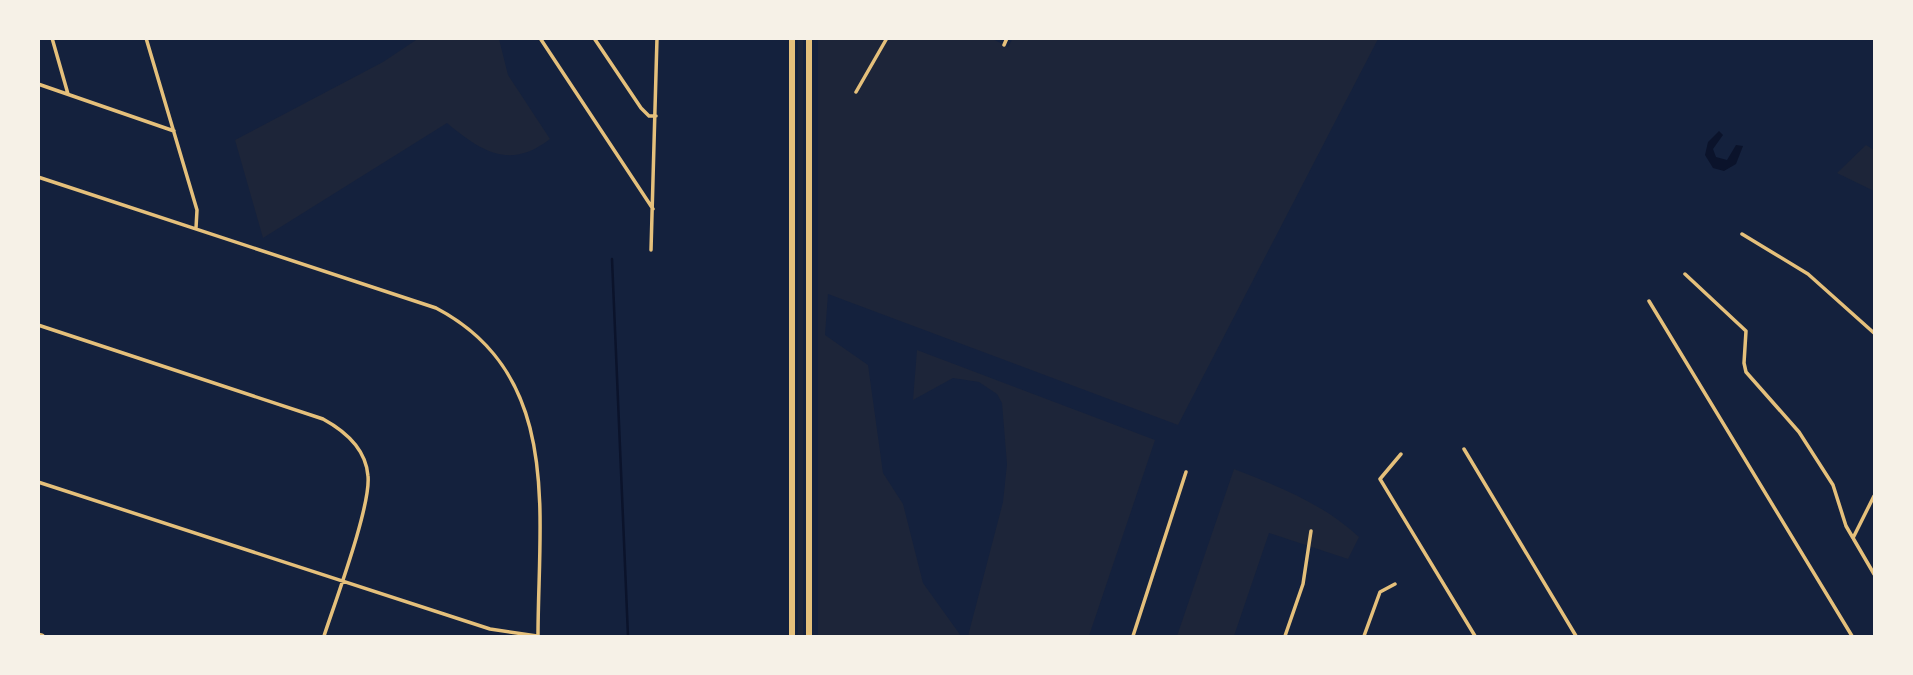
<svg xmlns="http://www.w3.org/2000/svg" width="1913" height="675" viewBox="0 0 1913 675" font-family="Merriweather,serif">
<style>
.green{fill:#1d2539}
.water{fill:#0b132b}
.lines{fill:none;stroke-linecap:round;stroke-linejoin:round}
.stream{stroke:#0b132b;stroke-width:2.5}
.minor{stroke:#e5c07b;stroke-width:3.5}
.secondary{stroke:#e5c07b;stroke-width:5}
.trunk{stroke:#e5c07b;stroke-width:6}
</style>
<rect width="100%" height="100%" fill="#14213d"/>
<path class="green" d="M419 38 499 39 508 75 550 139C510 170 482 152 447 123L263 238 235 140 383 62Z
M803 38V636H798V39Z
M991 38 1008 47 1013 38 1378 39 1178 425 828 294 825 335 868 365 883 473 903 504 923 583 961 636H818V39Z
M1866 145 1874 150V191L1837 173Z
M917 350 1155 440 1089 636H968L1003 502 1007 464 1002 403 997 394 979 382 953 378 913 400Z
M1234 469C1280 487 1322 503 1359 537L1348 559 1269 533 1234 636H1177Z"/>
<path class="water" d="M1719 131 1723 135 1713 149 1716 157 1727 160 1736 145 1743 146 1736 164 1724 171 1713 168 1705 155 1708 142Z"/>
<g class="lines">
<path class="stream" d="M612 259 628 636"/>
<path class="minor" d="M52 38 68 94
M146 38 197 210 196 228
M540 38 653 209
M594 38 641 108 649 116H656
M1004 45 1007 38
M38 84 174 131
M856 92 887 38
M38 177 436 308C564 375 538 516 538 636
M1742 234 1808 274 1874 333
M651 250 657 38
M1685 274 1746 331 1744 363 1746 372 1799 432 1833 485 1846 526 1874 574
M1649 301 1852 636
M38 325 323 419C345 431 366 449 368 476 371 506 335 602 324 636
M1464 449 1576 636
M1401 454 1380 479 1475 636
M38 482 490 629 537 636
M1853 538 1874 496
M1133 636 1186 472
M1285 636 1303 584 1311 531
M1364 636 1380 592 1395 584"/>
<path class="secondary" d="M38 635 42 636"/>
<path class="trunk" d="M809 38V636
M792 636V38"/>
</g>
<rect width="1913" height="675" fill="none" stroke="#f6f1e7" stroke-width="80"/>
</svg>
